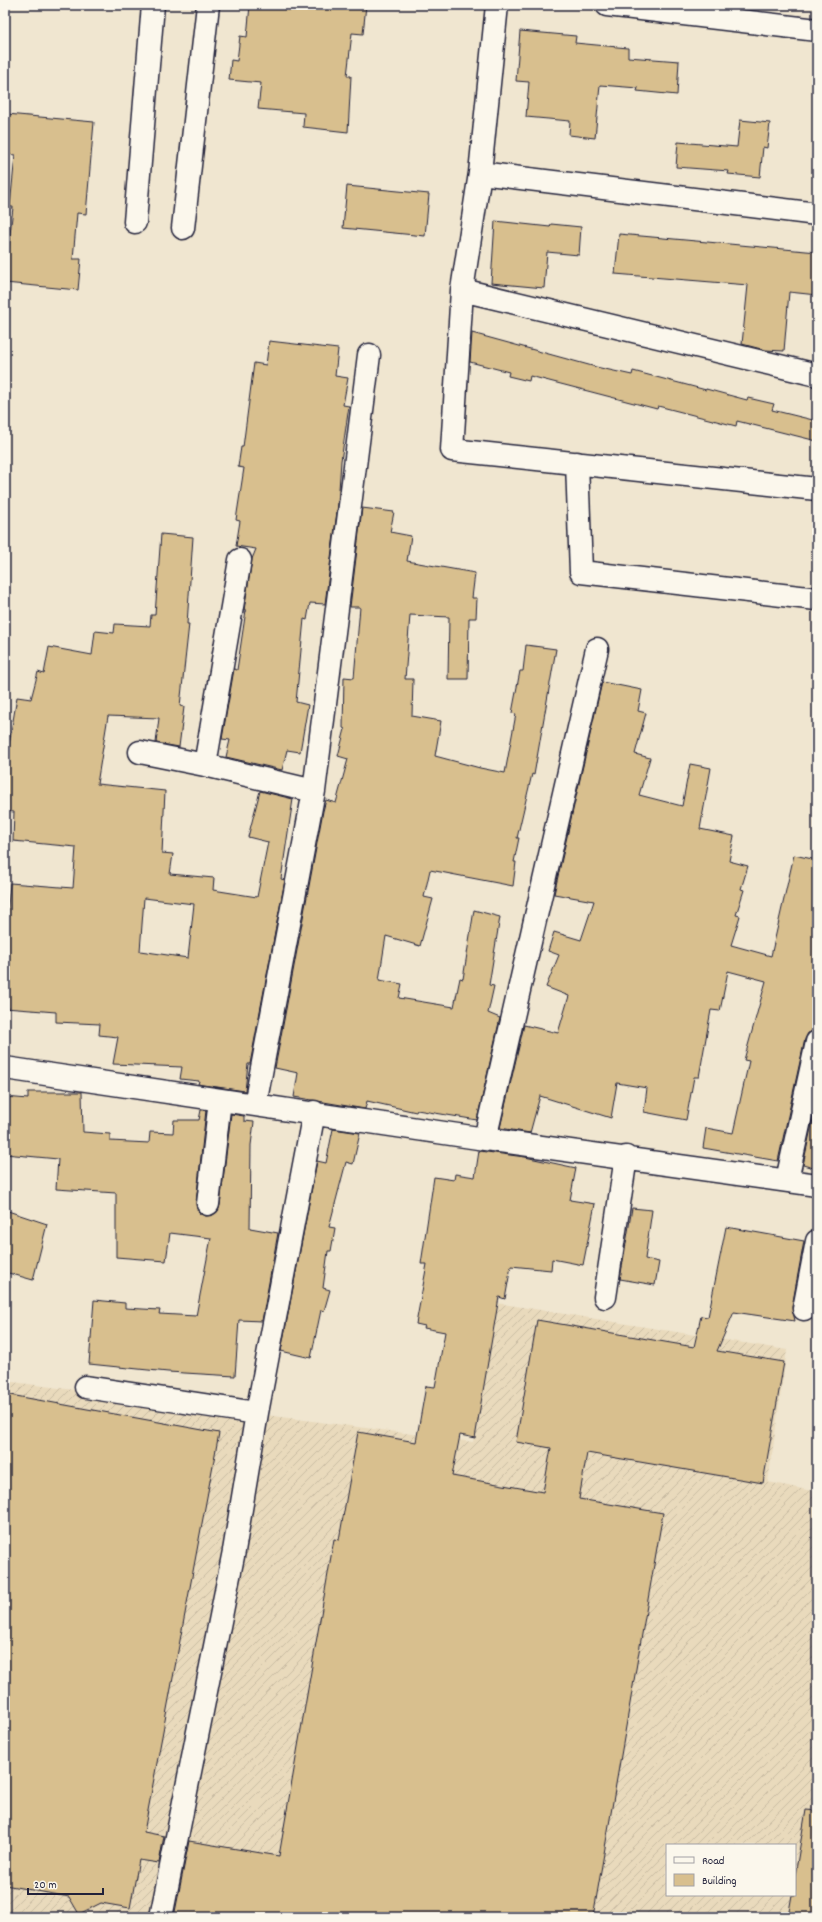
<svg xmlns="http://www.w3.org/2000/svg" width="822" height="1922" viewBox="0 0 822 1922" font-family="Dekko,sans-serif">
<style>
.industrial{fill:url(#industrial-furrows);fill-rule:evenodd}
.building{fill:#d8bf8e;stroke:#22223b;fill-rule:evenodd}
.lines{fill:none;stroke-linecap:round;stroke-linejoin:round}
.minor-casing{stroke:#22223b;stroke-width:25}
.minor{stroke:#fbf7ec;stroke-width:22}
</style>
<defs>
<pattern id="industrial-furrows" width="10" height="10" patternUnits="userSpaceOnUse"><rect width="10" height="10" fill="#e9dabc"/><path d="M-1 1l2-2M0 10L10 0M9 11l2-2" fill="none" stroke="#c8bba2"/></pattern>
</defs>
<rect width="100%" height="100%" fill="#f0e6d0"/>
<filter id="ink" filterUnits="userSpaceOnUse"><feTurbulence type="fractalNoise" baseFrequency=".025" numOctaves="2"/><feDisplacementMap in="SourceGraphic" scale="8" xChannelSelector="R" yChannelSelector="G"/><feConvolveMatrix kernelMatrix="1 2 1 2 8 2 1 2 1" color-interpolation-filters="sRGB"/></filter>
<g filter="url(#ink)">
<path class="industrial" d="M497 1303 787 1350 768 1482 817 1492V1917H5V1381L473 1442ZM667 1845H795V1895H667Z"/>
<path class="building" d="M250 5H366L363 34 352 33 347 76H351L348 132 303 127 304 113 258 109 261 83 229 80 231 60 237 61 240 36 247 37Z
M520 31 576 36 575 43 628 48V57L679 61 677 95 637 91 638 88 600 85 595 138 569 135 570 121 526 117 529 82 516 81Z
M7 114 94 122 86 214 77 213 73 259H81L78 290 5 283V252L8 253 13 207H10L15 155 5 154Z
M740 120 770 123 767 148 763 147 760 177 728 174 729 171 676 167 678 142 737 147Z
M347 186 429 194 425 236 343 228Z
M495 221 550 227 551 224 581 227 579 255 547 252 544 288 491 283Z
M619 234 817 252V295L789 292 784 351 765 350 742 344 748 285 615 274Z
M472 333 596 367 632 375 633 371 706 390V389L747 400 748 398 774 404 772 410 817 421V441L737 421 736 426 658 406 657 409 530 376 529 381 508 376 509 372 470 362Z
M269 341 338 349 335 376 348 378 343 405 349 406 341 461 338 504 325 604 310 603 307 620 304 619 296 702 308 705 300 752 287 750 282 770 226 757 230 740 222 739 234 669 237 670 246 610H244L252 559 256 549 236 546 240 521 236 520 244 468 238 467 241 447H243L254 363 266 365Z
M362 508 394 512 390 532 411 536 407 561 475 573 472 598H477L476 618H469L468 679H448L449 617 410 615 405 679H413L412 716 441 721 435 756 480 768 505 773 516 714 512 713 520 671H523L526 645 556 649 534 775 532 774 517 838H519L514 862H516L513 886 430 870 424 897 433 899 420 946 386 936 379 980 402 984 399 998 454 1007 460 978 463 979 474 910 500 917 489 985 494 986 488 1013 500 1018 477 1120 417 1110 416 1112 367 1101 365 1109 294 1097 298 1073 275 1068 323 811 326 800 336 803 348 759 338 756 345 729 343 728 344 677 354 678 360 607H350Z
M161 534 193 537 187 624H189L180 706 184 707 179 747 156 743 159 718 108 716 97 784 165 791 162 853 173 854 170 874 214 878 213 890 257 897 268 842 248 837 260 791 293 799 281 879 285 880 250 1064H248L245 1091 203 1085 198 1084 199 1081 180 1079 182 1067 113 1064 118 1037 99 1035 100 1024 56 1022V1012L5 1008V942L10 883 73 888 76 847 13 841 14 812 5 811V751H8L17 697 31 699 38 672 44 674 49 647 92 655 95 631 114 633 115 624 150 626 151 615H155ZM144 898 194 904 188 958 140 951Z
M602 682 642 690 638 711 646 713 635 754 650 758 639 795 682 806 690 764 711 768 700 829 734 836 729 861 748 866 741 889 744 890 736 915 740 916 731 945 771 956 794 855 817 860V1030L808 1033 805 1039 778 1161 703 1148 706 1128 733 1133 749 1061 744 1060 766 981 728 971 720 1011 711 1010 699 1077H694L686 1120 644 1112 647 1088 617 1083 611 1118 540 1096 530 1133 500 1128 524 1025 558 1033 569 996 546 987 559 955 548 951 554 932 581 940 594 901 554 894Z
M28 1092H82L83 1132 110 1134V1141L149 1143 150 1132 173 1133 174 1120H199L201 1110H206L196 1203 197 1209 200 1214 206 1216 213 1215 218 1211 220 1205 231 1114 244 1116V1121L254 1122 251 1145 250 1228 278 1233 262 1321 239 1320 235 1376 168 1372 89 1364 94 1300 125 1303V1308L160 1310 159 1314 196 1316 211 1238 170 1233 166 1261 116 1257V1193L56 1189 58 1159 5 1154V1097L28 1099Z
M817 1101V1169L803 1165Z
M333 1129 360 1133 353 1164 346 1162 329 1227 335 1228 331 1251H328L323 1288 330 1290 324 1311 321 1310 311 1358 281 1351 317 1161 326 1163Z
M479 1151 525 1157 576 1168 570 1200 595 1204 583 1265 552 1259 551 1270 511 1266 505 1299 499 1297 475 1438 460 1435 452 1476 543 1492 551 1448 516 1442 537 1320 694 1347 701 1316 708 1317 726 1227 804 1241 792 1307 795 1321 734 1312 717 1351 784 1362 763 1483 587 1453 579 1499 663 1513 593 1917H174L189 1841 279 1856 334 1539 339 1540 358 1432 416 1442 426 1386 435 1387 445 1332 424 1328 425 1326 416 1324 427 1264H421L434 1177 454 1180 455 1174 475 1177Z
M632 1208 652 1210 645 1259 659 1262 655 1285 620 1279Z
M5 1210 47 1224 33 1280 5 1272Z
M5 1394 219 1433 144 1832 164 1836 159 1863 139 1860 130 1908 101 1903 79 1914 69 1897 5 1885Z
M806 1810 817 1811V1917H788L792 1895H795V1876Z"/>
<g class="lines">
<defs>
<path id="minor" d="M497 5 480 173 462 290 452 450 817 489
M607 5 817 30
M480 173 817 214
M135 222 153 5
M183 228 208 5
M462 290 817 375
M577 463 581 572 817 599
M140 752 205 765 314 791
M205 765 240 560
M5 1068 485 1139 817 1185
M255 1105 314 791 369 355
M485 1139 597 649
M787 1180 817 1042
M208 1204 220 1100
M605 1297 626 1157
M804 1309 817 1241
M86 1387 257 1413
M161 1917 234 1551 257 1413 314 1112"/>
</defs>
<use href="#minor" class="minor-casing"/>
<use href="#minor" class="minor"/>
</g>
</g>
<rect width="822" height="1922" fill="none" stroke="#fbf7ec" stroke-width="20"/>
<rect x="10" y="10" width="802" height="1902" fill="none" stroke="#22223b" stroke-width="1.5" filter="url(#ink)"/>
<rect x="666" y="1844" width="130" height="52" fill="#fbf7ec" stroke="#a4a2a5"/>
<rect x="674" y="1857" width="20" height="6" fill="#fbf7ec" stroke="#a4a2a5"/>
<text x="702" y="1864" font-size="12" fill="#22223b">Road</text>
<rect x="674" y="1874" width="20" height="12" fill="#d8bf8e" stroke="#a4a2a5"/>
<text x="702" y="1884" font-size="12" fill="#22223b">Building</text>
<path d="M28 1888v6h75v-6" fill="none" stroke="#22223b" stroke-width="2"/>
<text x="34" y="1888" font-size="12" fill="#22223b" stroke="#fbf7ec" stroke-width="3" paint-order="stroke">20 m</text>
</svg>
